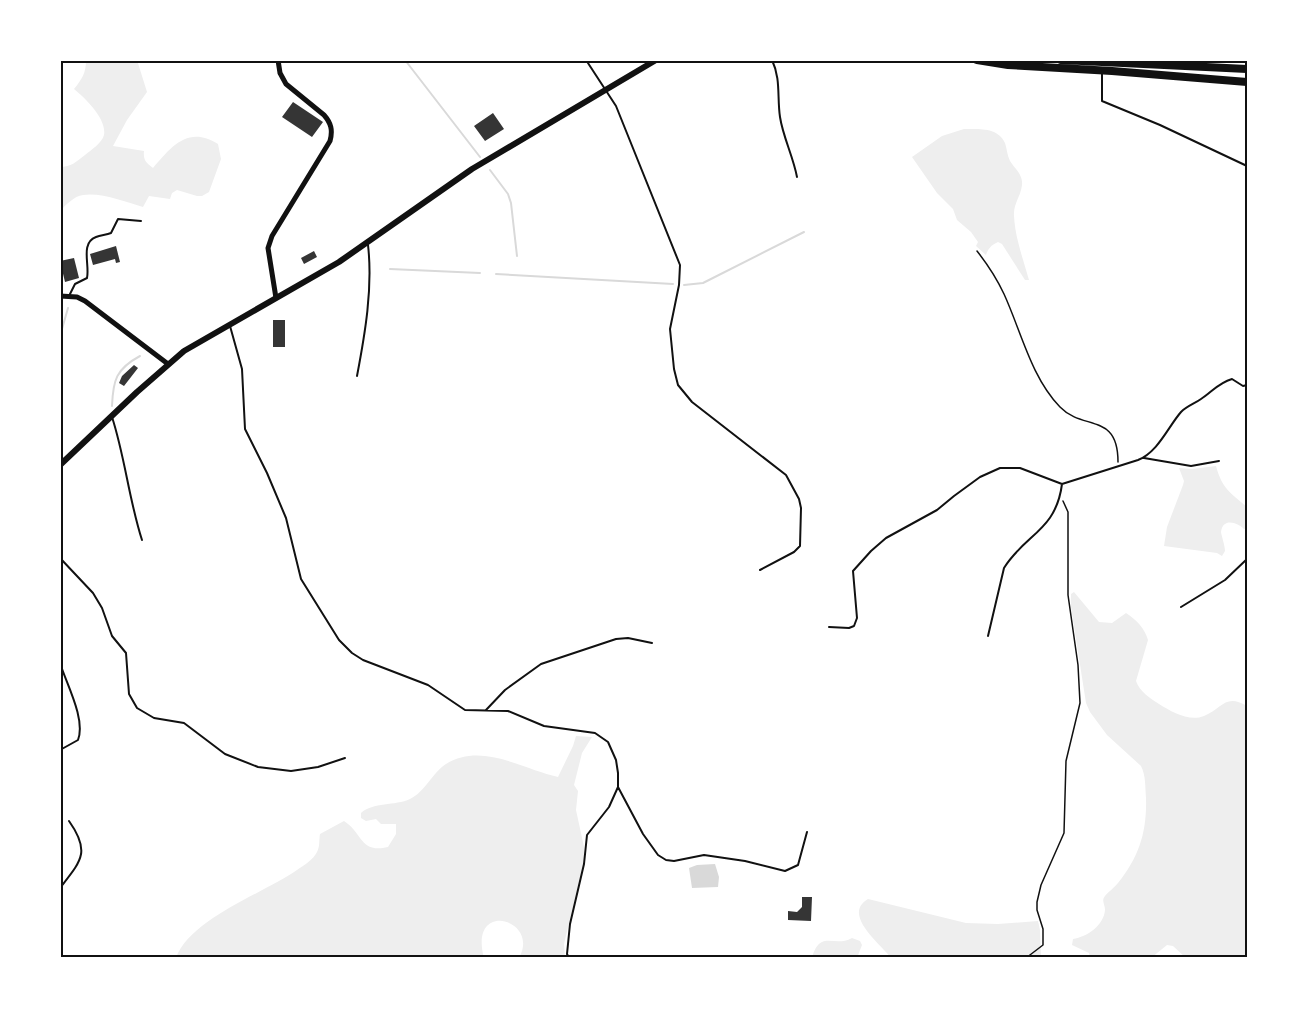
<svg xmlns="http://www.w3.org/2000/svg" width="1307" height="1018" viewBox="0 0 1307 1018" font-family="Roboto,sans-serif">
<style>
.green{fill:#eee}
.water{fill:#d9d9d9}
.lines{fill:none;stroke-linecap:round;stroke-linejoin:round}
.stream{stroke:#d9d9d9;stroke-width:2}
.building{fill:#353535}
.path{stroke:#111;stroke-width:1.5}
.service{stroke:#111;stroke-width:2}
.minor{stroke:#111;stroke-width:5}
.tertiary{stroke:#111;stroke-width:6}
.secondary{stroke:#111;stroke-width:8}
.neatline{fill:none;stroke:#111;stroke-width:2}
</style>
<rect width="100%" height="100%" fill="#fff"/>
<path class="green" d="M86 60H137L147 92 127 120 113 146 144 151C143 160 146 163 153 168 171 147 188 125 218 144L221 159 209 192 202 196H197L177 190 172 193 170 199 149 196 143 207C127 202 100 192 83 195 74 196 66 205 60 211V167C71 167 76 162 85 155 91 150 102 143 104 135 107 119 85 98 74 89 82 79 86 73 86 60Z
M964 129C979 129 998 127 1005 143 1007 149 1007 155 1010 161 1015 169 1023 174 1022 185 1021 196 1013 204 1014 216 1015 237 1023 259 1029 280H1025L1002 244 998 242C991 245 988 249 986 255L976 246 978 242 971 232 957 220 953 209 937 193 912 157 942 136Z
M1216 466C1222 489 1231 493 1247 507V528L1244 529C1238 523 1223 517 1221 532 1221 534 1225 546 1225 551L1222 556 1217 553 1164 546 1167 527 1183 485 1184 481 1179 468 1192 469Z
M1074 592 1099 622 1112 623 1126 613C1137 620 1145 629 1148 640L1136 681C1140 692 1150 698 1159 704 1172 712 1189 722 1204 716 1222 709 1225 693 1247 706V958H1186L1173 946 1167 945 1151 958H1090L1089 953 1072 945 1073 939C1087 937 1104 925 1105 910 1105 904 1101 901 1105 896 1108 892 1114 888 1118 883 1139 857 1147 832 1146 798 1145 787 1146 776 1141 766L1107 735 1090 712 1086 703 1071 607V594Z
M576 736 592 737 582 753 574 785 578 791 576 810 584 847V860L564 944 565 958H519C541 919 468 899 484 958H176C190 919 262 894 297 870 303 866 314 859 317 852 320 847 319 839 320 834L344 821C362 832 360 854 388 847L396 834V824H381L376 819 366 821 361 818V813C373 802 395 806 410 799 425 792 432 773 446 764 482 742 522 769 558 777L573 746Z
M868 899 966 923 998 924 1038 921 1040 930 1041 958H891C882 945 841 915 868 899Z
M852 938 860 941 862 945 857 958H812C820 929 834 948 852 938Z"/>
<path class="water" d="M715 864 719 877 718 887 692 888 689 868 697 865Z"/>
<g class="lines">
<path class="stream" d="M405 60 480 157
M490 170 508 194 511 203 517 256
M390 269 480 273
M496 274 673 284
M684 285 703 283 804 232
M60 336 68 308
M112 406C113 380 116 369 140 356"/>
</g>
<path class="building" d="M293 102 323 122 312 137 282 117Z
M493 113 504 129 485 141 474 126Z
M116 246 120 262 116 263 115 259 93 265 90 254Z
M314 251 317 257 304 264 301 258Z
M74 258 79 278 65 282 60 261Z
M273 320H285V347H273Z
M134 365 138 368 124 386 119 383 122 376Z
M802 897H812L811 921 788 920V911L797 912 802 907Z"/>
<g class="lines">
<path class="path" d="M977 251C988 265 997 279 1004 294 1021 331 1031 377 1060 407 1083 431 1118 412 1118 462
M1026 958 1043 945V929L1037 910V902L1041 885 1064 833 1066 761 1080 703 1078 665 1068 595V512L1063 501"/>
<path class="service" d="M586 60 616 106 680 265 679 285 670 329 674 369 678 385 692 402 786 475 799 499 801 508 800 546 794 552 760 570
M772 60C781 79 777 97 780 117 783 137 793 156 797 177
M1102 73V101L1160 125 1247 166
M69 296 75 284 87 278C90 265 80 243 96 237 101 235 106 235 111 233L118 219 141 221
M230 326 242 369 245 429 267 473 286 518 301 579 339 640 352 653 363 660 428 685 465 710 508 711 544 726 595 733 608 742 616 760 618 773V787L609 807 587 835 584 864 570 924 567 954 569 958
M357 376C365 334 373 288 368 245
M112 417C125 457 129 500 142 540
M1144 458 1191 466 1219 461
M60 558 93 593 102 608 112 636 126 653 129 694 137 708 154 718 184 723 225 754 258 767 291 771 318 767 345 758
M1181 607 1225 580 1247 559
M829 627 849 628 854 626 857 618 853 571 871 551 886 538 937 510 954 496 980 477 1000 468H1020L1062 484 1138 460C1158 452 1168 427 1181 412 1187 406 1194 404 1201 399 1212 392 1218 383 1232 379L1243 386 1247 385
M988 636 1004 568C1025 534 1056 531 1062 484
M60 663C66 683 86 719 78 740L60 750
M486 710 505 690 541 664 616 639 628 638 652 643
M618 787 643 834 658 855 666 860 674 861 704 855 745 861 785 871 798 865 807 832
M60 888C81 861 91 852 69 821"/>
<path class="minor" d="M60 296 77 297 85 301 168 364
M276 298 268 248 272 236 330 141C333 130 331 123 324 115L286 84 280 73 278 60"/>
<path class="tertiary" d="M60 465 137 392 184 351 339 262 472 169 656 60"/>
<path class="secondary" d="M977 60 1008 65 1112 71 1247 82
M1061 60 1247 69"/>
</g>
<rect width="1307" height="1018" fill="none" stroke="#ffffff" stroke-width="123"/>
<rect x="62" y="62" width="1184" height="894" class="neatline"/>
</svg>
